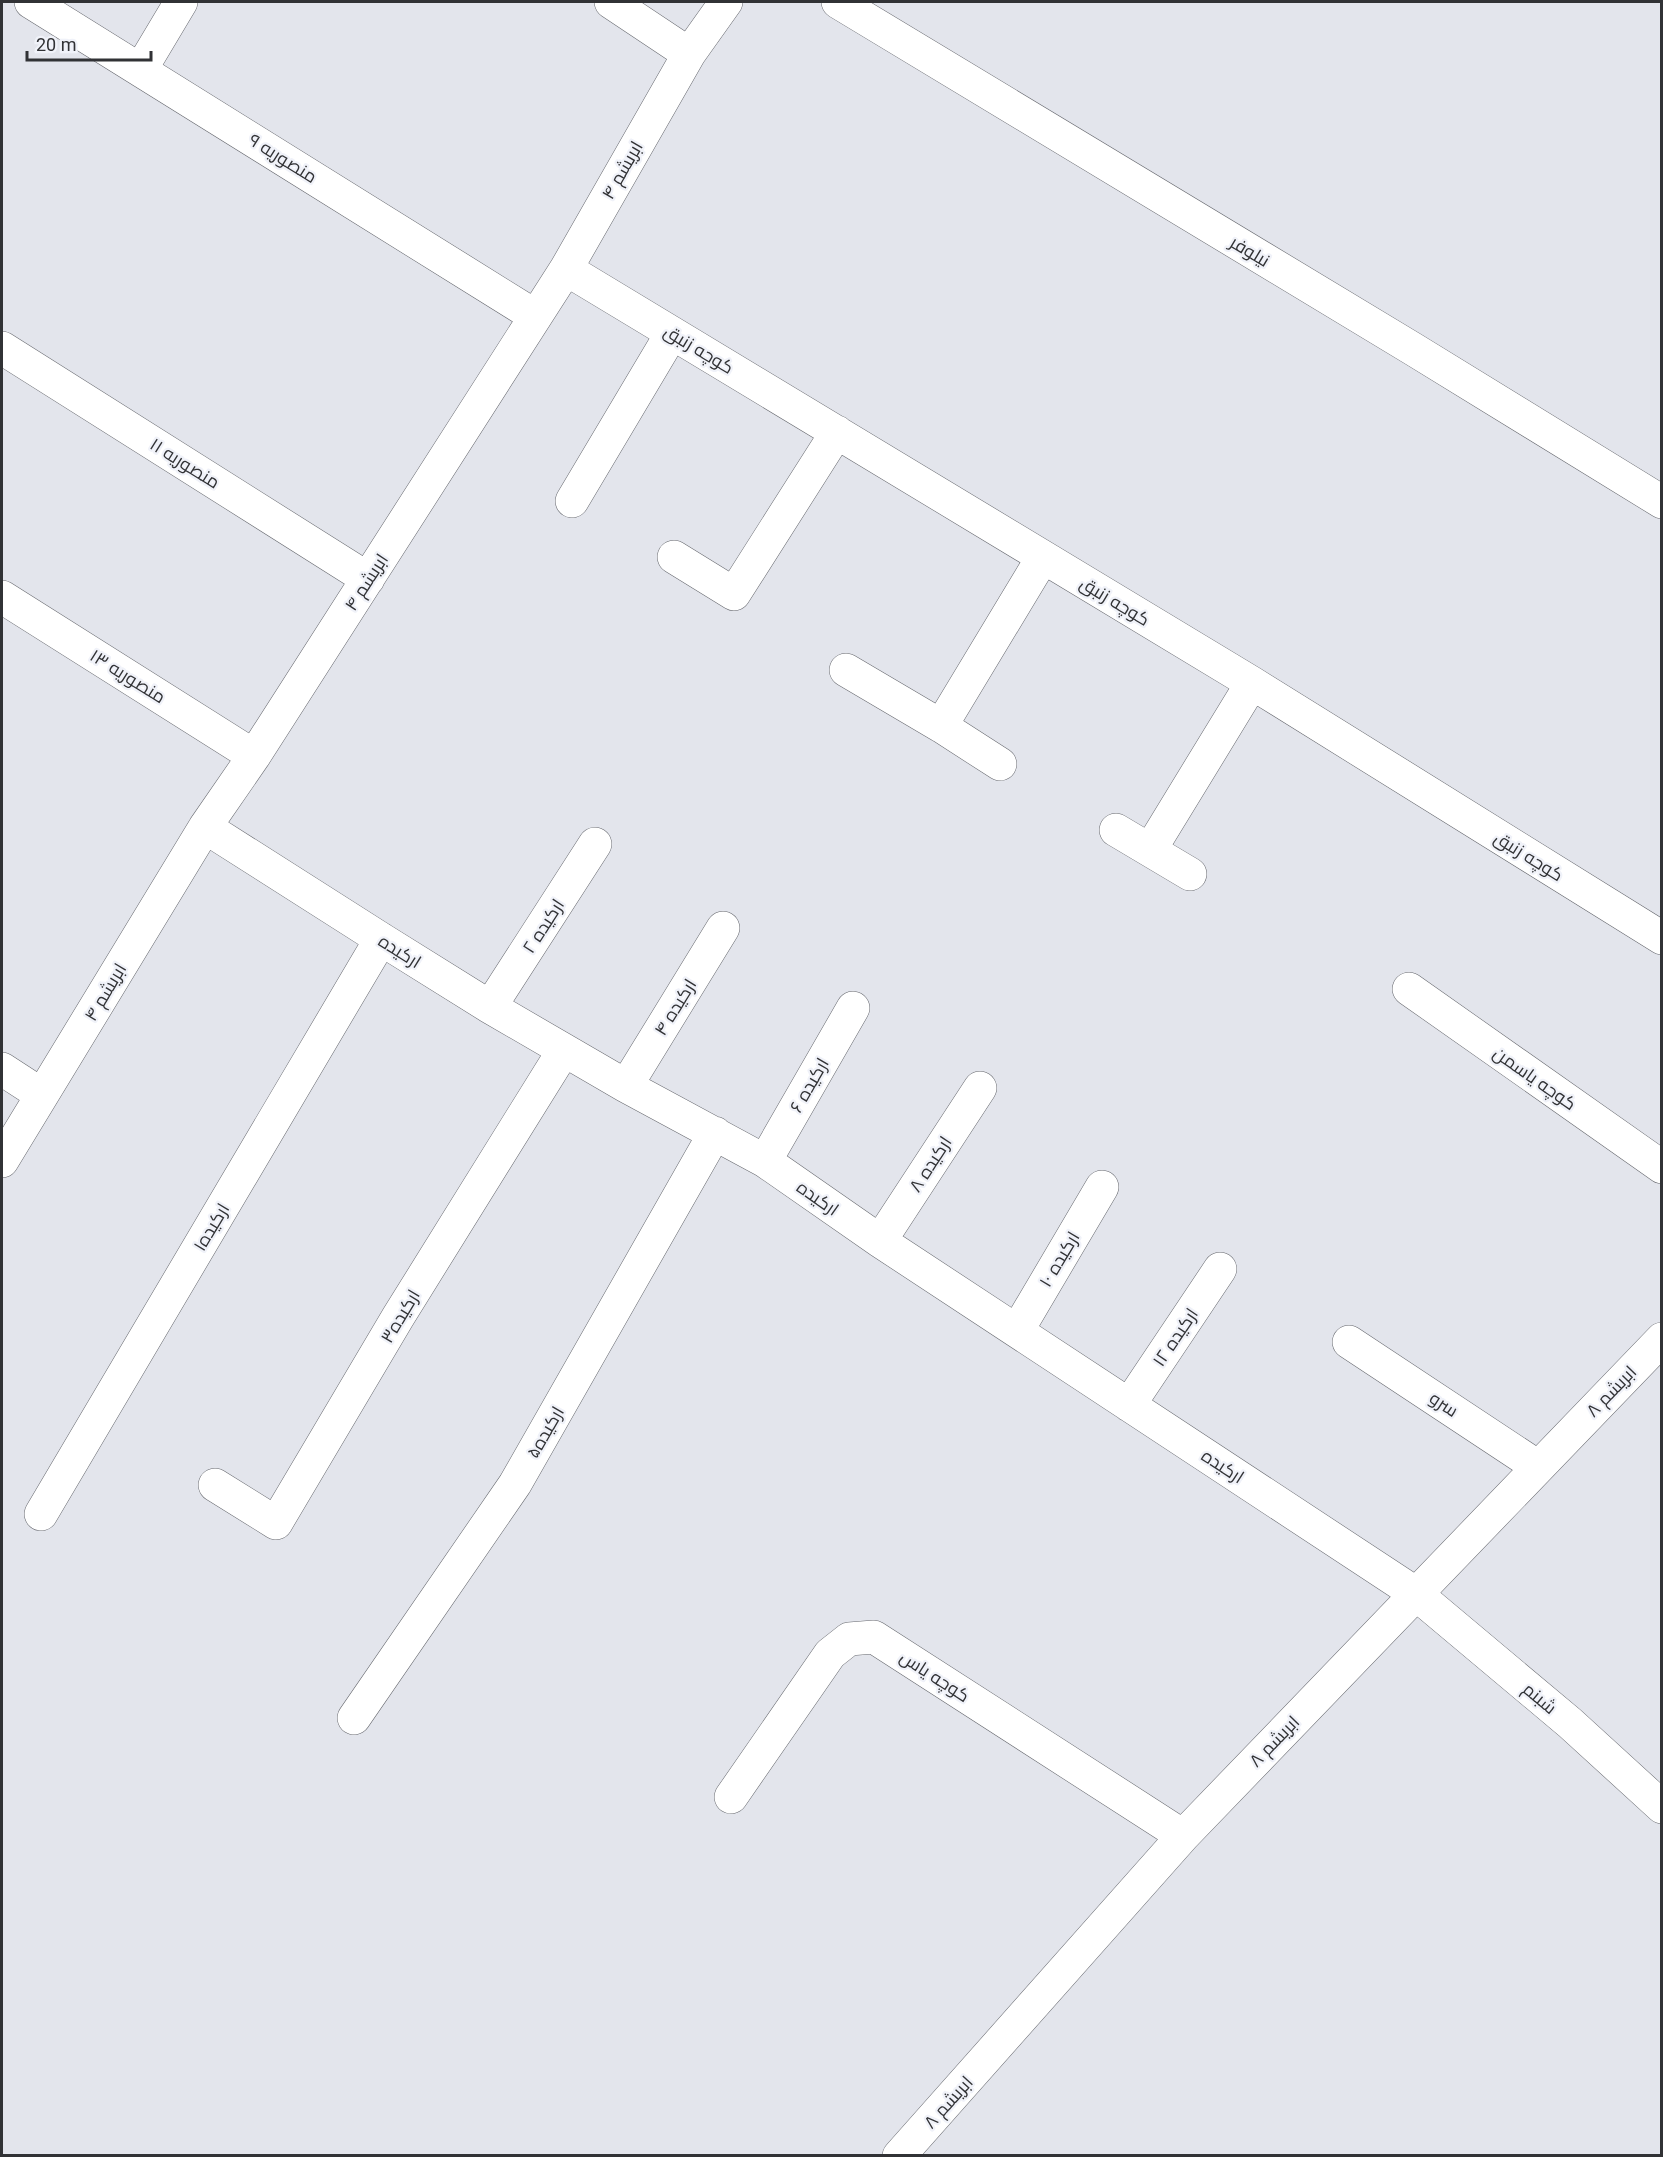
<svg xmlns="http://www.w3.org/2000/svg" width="1663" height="2157" viewBox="0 0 1663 2157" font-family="Roboto,Cairo,sans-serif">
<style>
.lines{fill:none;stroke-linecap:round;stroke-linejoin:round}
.minor-casing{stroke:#67696f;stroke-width:34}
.minor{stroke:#fff;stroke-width:33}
.labels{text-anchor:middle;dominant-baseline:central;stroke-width:4.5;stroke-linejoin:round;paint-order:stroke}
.street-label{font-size:18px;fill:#313235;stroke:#f0f2f9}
</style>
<rect width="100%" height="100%" fill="#e3e5ec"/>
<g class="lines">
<defs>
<path id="minor" d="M31 2 535 316
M611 2 689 54
M838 2 1413 349 1662 502
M141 69 181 2
M566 269 1252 683 1662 938
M2 348 368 579
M572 501 672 333
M674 557 734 594 837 432
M2 597 254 756
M846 670 941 726 1000 764
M941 726 1043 557
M205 827 381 939 490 1007 626 1086 765 1161 880 1241 1415 1593 1570 1723 1662 1807
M1116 830 1190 874
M1150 850 1252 683
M1409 989 1662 1167
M490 1007 595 844
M2 1069 42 1095
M626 1086 723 928
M2 1161 205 827 254 756 566 269 689 54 726 2
M765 1161 853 1008
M880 1241 980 1088
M1017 1331 1102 1187
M1349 1342 1538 1467
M1129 1405 1220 1269
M215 1485 276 1523 398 1317 564 1050
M41 1514 381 939
M354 1718 515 1484 715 1133
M731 1797 830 1654 849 1639 874 1637 1183 1836
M899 2156 1183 1836 1662 1339"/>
</defs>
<use href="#minor" class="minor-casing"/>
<use href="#minor" class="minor"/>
</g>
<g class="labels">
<g class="street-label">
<text transform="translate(283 158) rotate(32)">منصوریه ۹</text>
<text transform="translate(622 170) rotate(-60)">ابریشم ۴</text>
<text transform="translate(1250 251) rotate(31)">نيلوفر</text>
<text transform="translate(699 349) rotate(31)">کوچه زنبق</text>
<text transform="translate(185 463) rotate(32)">منصوریه ۱۱</text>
<text transform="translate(366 582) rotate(-57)">ابریشم ۴</text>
<text transform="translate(1115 601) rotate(31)">کوچه زنبق</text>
<text transform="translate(128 676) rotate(32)">منصوریه ۱۳</text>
<text transform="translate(1529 856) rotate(32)">کوچه زنبق</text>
<text transform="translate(543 926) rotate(-57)">ارکیده ۲</text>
<text transform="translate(400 951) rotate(32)">ارکیده</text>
<text transform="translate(105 992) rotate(-59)">ابریشم ۴</text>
<text transform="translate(675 1007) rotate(-58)">ارکیده ۴</text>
<text transform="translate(1535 1078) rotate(35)">کوچه یاسمن</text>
<text transform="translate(809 1085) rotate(-60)">ارکیده ۶</text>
<text transform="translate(930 1164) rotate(-57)">ارکیده ۸</text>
<text transform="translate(818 1198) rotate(35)">ارکیده</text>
<text transform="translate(211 1227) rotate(-59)">ارکیده۱</text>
<text transform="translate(1059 1259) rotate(-59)">ارکیده ۱۰</text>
<text transform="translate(400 1316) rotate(-59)">ارکیده۳</text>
<text transform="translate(1175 1337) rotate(-56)">ارکیده ۱۲</text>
<text transform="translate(1611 1391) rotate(-46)">ابریشم ۸</text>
<text transform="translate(1444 1404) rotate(33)">سرو</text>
<text transform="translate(545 1432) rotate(-60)">ارکیده۵</text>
<text transform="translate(1223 1466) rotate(33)">ارکیده</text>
<text transform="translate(935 1676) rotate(33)">کوچه یاس</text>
<text transform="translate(1540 1698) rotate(40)">شبنم</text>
<text transform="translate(1274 1741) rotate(-46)">ابریشم ۸</text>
<text transform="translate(948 2102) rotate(-48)">ابریشم ۸</text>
</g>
</g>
<rect width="1663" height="2157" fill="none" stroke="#313235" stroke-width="6"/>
<path d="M27 51v9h124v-9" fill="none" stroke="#313235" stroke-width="3"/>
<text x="36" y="51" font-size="18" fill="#313235" stroke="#f0f2f9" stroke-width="4.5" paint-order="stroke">20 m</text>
</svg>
